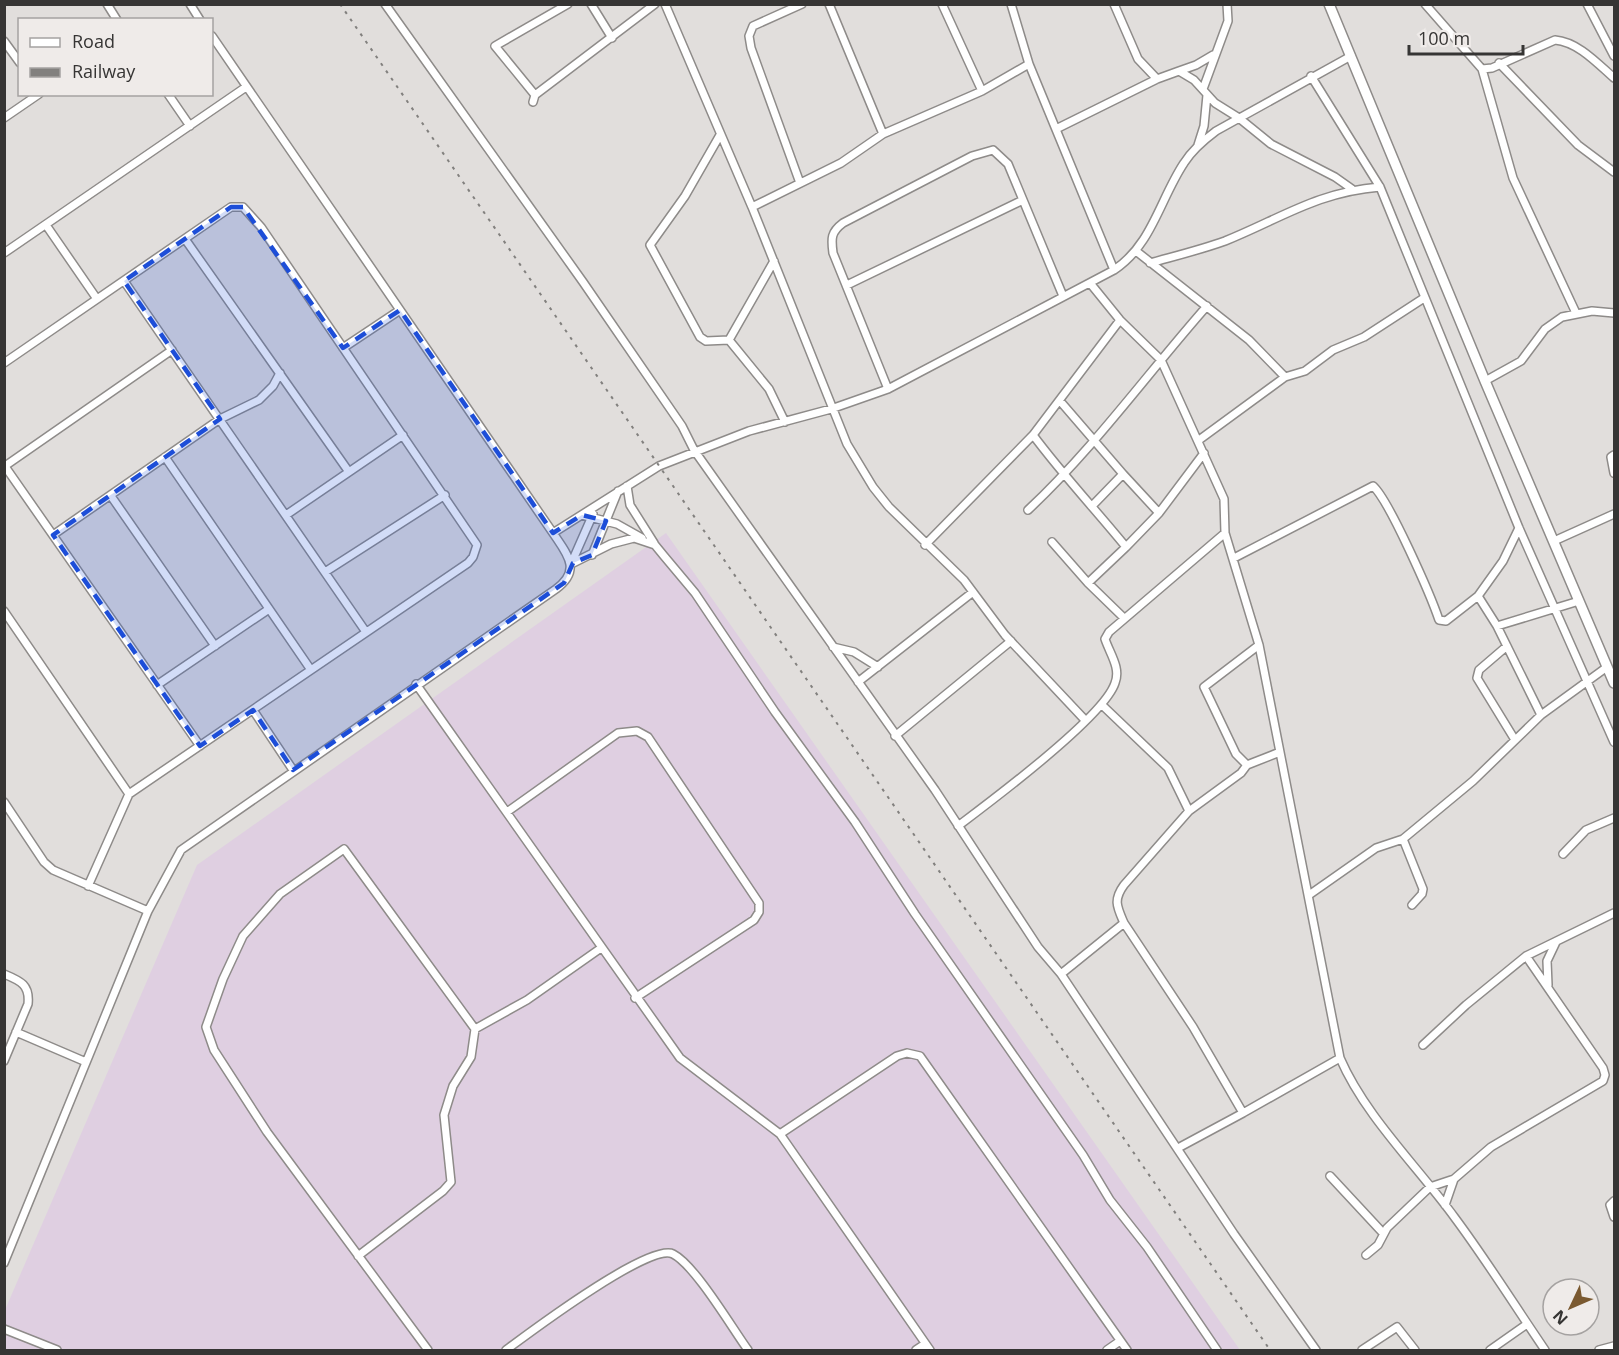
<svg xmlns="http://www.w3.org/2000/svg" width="1619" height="1355" viewBox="0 0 1619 1355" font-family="'Open Sans',sans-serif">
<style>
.commercial{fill:#dfcfe1}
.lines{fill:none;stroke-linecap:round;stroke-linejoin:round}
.street-casing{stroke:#8e8b89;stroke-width:10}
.secondary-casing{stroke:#8e8b89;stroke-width:12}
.street{stroke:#fff;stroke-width:7}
.secondary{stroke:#fff;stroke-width:9}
.rail{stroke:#82807e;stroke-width:2;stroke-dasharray:3 6;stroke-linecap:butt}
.marked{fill:#1d4ed8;fill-opacity:0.2;stroke:#1d4ed8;stroke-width:4.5;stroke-dasharray:12 8;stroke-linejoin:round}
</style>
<rect width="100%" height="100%" fill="#e1dedc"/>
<path class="commercial" d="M666 533 1240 1350H5V1310L197 865Z"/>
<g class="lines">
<defs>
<path id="street" d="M107 4 117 20
M190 4 200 20
M385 4 583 282 682 426 694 450 935 790 1038 947 1061 974 1234 1234 1316 1350
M591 4 612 38
M665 4 752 207 847 444 873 487 889 507 964 580 1005 635 1085 720
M829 4 883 134
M942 4 982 91
M1011 4 1029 64 1114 270
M1114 4 1138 59 1157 79
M1425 4 1482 69 1513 178 1576 313
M1587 4 1614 56
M4 41 20 63
M1499 63 1578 145 1614 172
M1482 69 1492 68 1555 40C1578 42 1597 63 1614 78
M1179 71 1196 65 1213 55
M1311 76 1380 187 1519 528 1614 742
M1203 89 1228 21 1227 4
M168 94 190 126
M535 95 495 46 568 4
M533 102 535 95 655 4
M4 118 39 94
M1056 129 1157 79 1179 71 1194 80 1215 103 1239 118 1271 144 1335 177 1352 189
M720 135 685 196 650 245 700 337 706 341 729 340 769 389 785 422
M1198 145 1204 126 1207 95
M800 183 751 48 749 36 753 26 802 4
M752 207 841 163 883 134 982 91 1029 64
M46 225 97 299
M185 239 349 472
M1136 251 1249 340 1285 377
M4 253 246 87
M1150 263C1175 256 1200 250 1225 241 1280 219 1317 192 1380 187
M124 281 366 632
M1090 283 1120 320 1161 360 1224 499 1225 533 1259 645 1340 1058C1365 1116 1418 1167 1455 1218 1487 1261 1515 1306 1545 1350
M847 285 1023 200
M729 340 774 261
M343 348 400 310
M4 363 231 207H243L261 227 477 545 473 557 468 563 129 794
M1485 381 1521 361 1545 329 1562 317 1592 311 1614 313
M888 389 833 253C831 238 831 232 843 223L972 156 993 150 1008 164 1063 296
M1060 401 1123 474 1092 506
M1033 435C1062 474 1095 509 1126 547L1088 583 1124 618
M1199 440 1285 377 1305 371 1333 350 1364 337 1424 298
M1614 455 1611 457 1614 473
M165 457 311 670
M4 465 200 746
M5 466 172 350
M1123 474 1159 513
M627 486 630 505 654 543
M111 496 215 646
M1028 510C1095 447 1147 374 1207 306
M286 515 403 435
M582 515 617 524 642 538
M553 533 659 466 749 431 831 409 888 389 1114 270C1152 245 1160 199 1184 163 1192 150 1204 140 1216 131L1351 56
M53 535 220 419 259 400 273 386 280 373
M1554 541 1614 514
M1052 542 1088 583
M925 545 1033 435 1120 320
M1126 547 1159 513 1204 453
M592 555 618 491
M1234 558 1373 486C1389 500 1431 596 1439 620L1446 621 1478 596 1497 626 1541 715
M571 564 611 544 634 538 655 545 664 556 695 593 775 712 855 822 915 914 1083 1155 1110 1200 1147 1247 1217 1350
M571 564 593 514
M325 572 445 495
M1478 596 1503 561 1519 528
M4 611 129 794 88 886
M1497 626 1579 601
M1507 646 1479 670 1477 678 1515 740
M833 647 854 652 878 667
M858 682 973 592
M416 684 680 1058 780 1134 930 1350
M157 685 269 609
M1102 705 1168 768 1189 811
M253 710 293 770
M895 736 1011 641
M1280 752 1247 765 1241 773 1189 811 1124 885C1113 900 1117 907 1124 923L1193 1027 1243 1113 1340 1058
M1247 765 1236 754 1204 687 1259 645
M4 802 44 862 53 870 148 911
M507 812 618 733 637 731 648 737 759 903V912L754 920 635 998
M958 826C990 802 1104 717 1115 683 1121 668 1110 654 1105 639L1109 632 1225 533
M1403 839 1423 889 1422 894 1412 905
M1563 854 1586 830 1614 818
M1309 895 1376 848 1403 839 1473 781 1541 715 1607 667
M4 974C21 981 30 985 28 1004L4 1061
M1061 974 1124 923
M1548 985 1547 961 1556 942
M16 1032 86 1062
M1423 1045 1466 1005 1526 956 1614 913
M780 1134 897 1056 907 1053 920 1056 1127 1350
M1178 1148 1243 1113
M1330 1176 1383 1233
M1614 1201 1610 1205 1614 1217
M1445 1205 1454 1179
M1366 1255 1378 1245 1387 1228 1430 1187 1454 1179 1491 1147 1603 1081 1605 1075 1603 1068 1526 956
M358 1256 443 1191 451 1182 444 1115 453 1086 471 1057 475 1029 527 1000 601 948
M4 1263 148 911 181 850 556 589C582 570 567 554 553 533L212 36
M4 1329 57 1350
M428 1350 267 1132 214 1050 206 1027 223 979 243 936 280 894 344 849 475 1029
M506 1350C529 1333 650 1242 673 1254 695 1265 732 1328 748 1350
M916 1350 925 1344
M1107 1350 1120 1341
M1362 1350 1397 1327 1415 1350
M1490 1350 1527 1324
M1599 1350 1614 1346"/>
<path id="secondary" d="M1329 4 1485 381 1614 683"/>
</defs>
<use href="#street" class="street-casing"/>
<use href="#secondary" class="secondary-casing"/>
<use href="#street" class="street"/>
<use href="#secondary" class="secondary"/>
<path class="rail" d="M340 4 1270 1350"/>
</g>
<path class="marked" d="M231 207H243L343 348 400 310 553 533 582 515 606 521 592 555 573 563 564 583 293 770 253 710 200 746 53 535 220 419 124 281Z"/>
<rect width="1619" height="1355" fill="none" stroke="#363534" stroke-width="12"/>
<rect x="18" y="18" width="195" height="78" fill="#efebe9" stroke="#a5a2a1" stroke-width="1.5"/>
<rect x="30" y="38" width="30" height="9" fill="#ffffff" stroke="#a5a2a1" stroke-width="1.5"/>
<text x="72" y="48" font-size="18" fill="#363534">Road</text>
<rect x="30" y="68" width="30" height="9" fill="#82807e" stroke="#a5a2a1" stroke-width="1.5"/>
<text x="72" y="78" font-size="18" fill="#363534">Railway</text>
<g transform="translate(1571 1307) rotate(226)"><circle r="28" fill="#efebe9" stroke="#a5a2a1" stroke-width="1.5"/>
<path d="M0-4.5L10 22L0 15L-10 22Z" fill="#7a5930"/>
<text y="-9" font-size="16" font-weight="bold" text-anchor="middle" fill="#363534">N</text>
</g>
<path d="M1409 45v9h114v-9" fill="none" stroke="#363534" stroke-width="3"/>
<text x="1418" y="45" font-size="18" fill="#363534" stroke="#efebe9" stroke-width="4.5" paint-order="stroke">100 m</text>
</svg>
